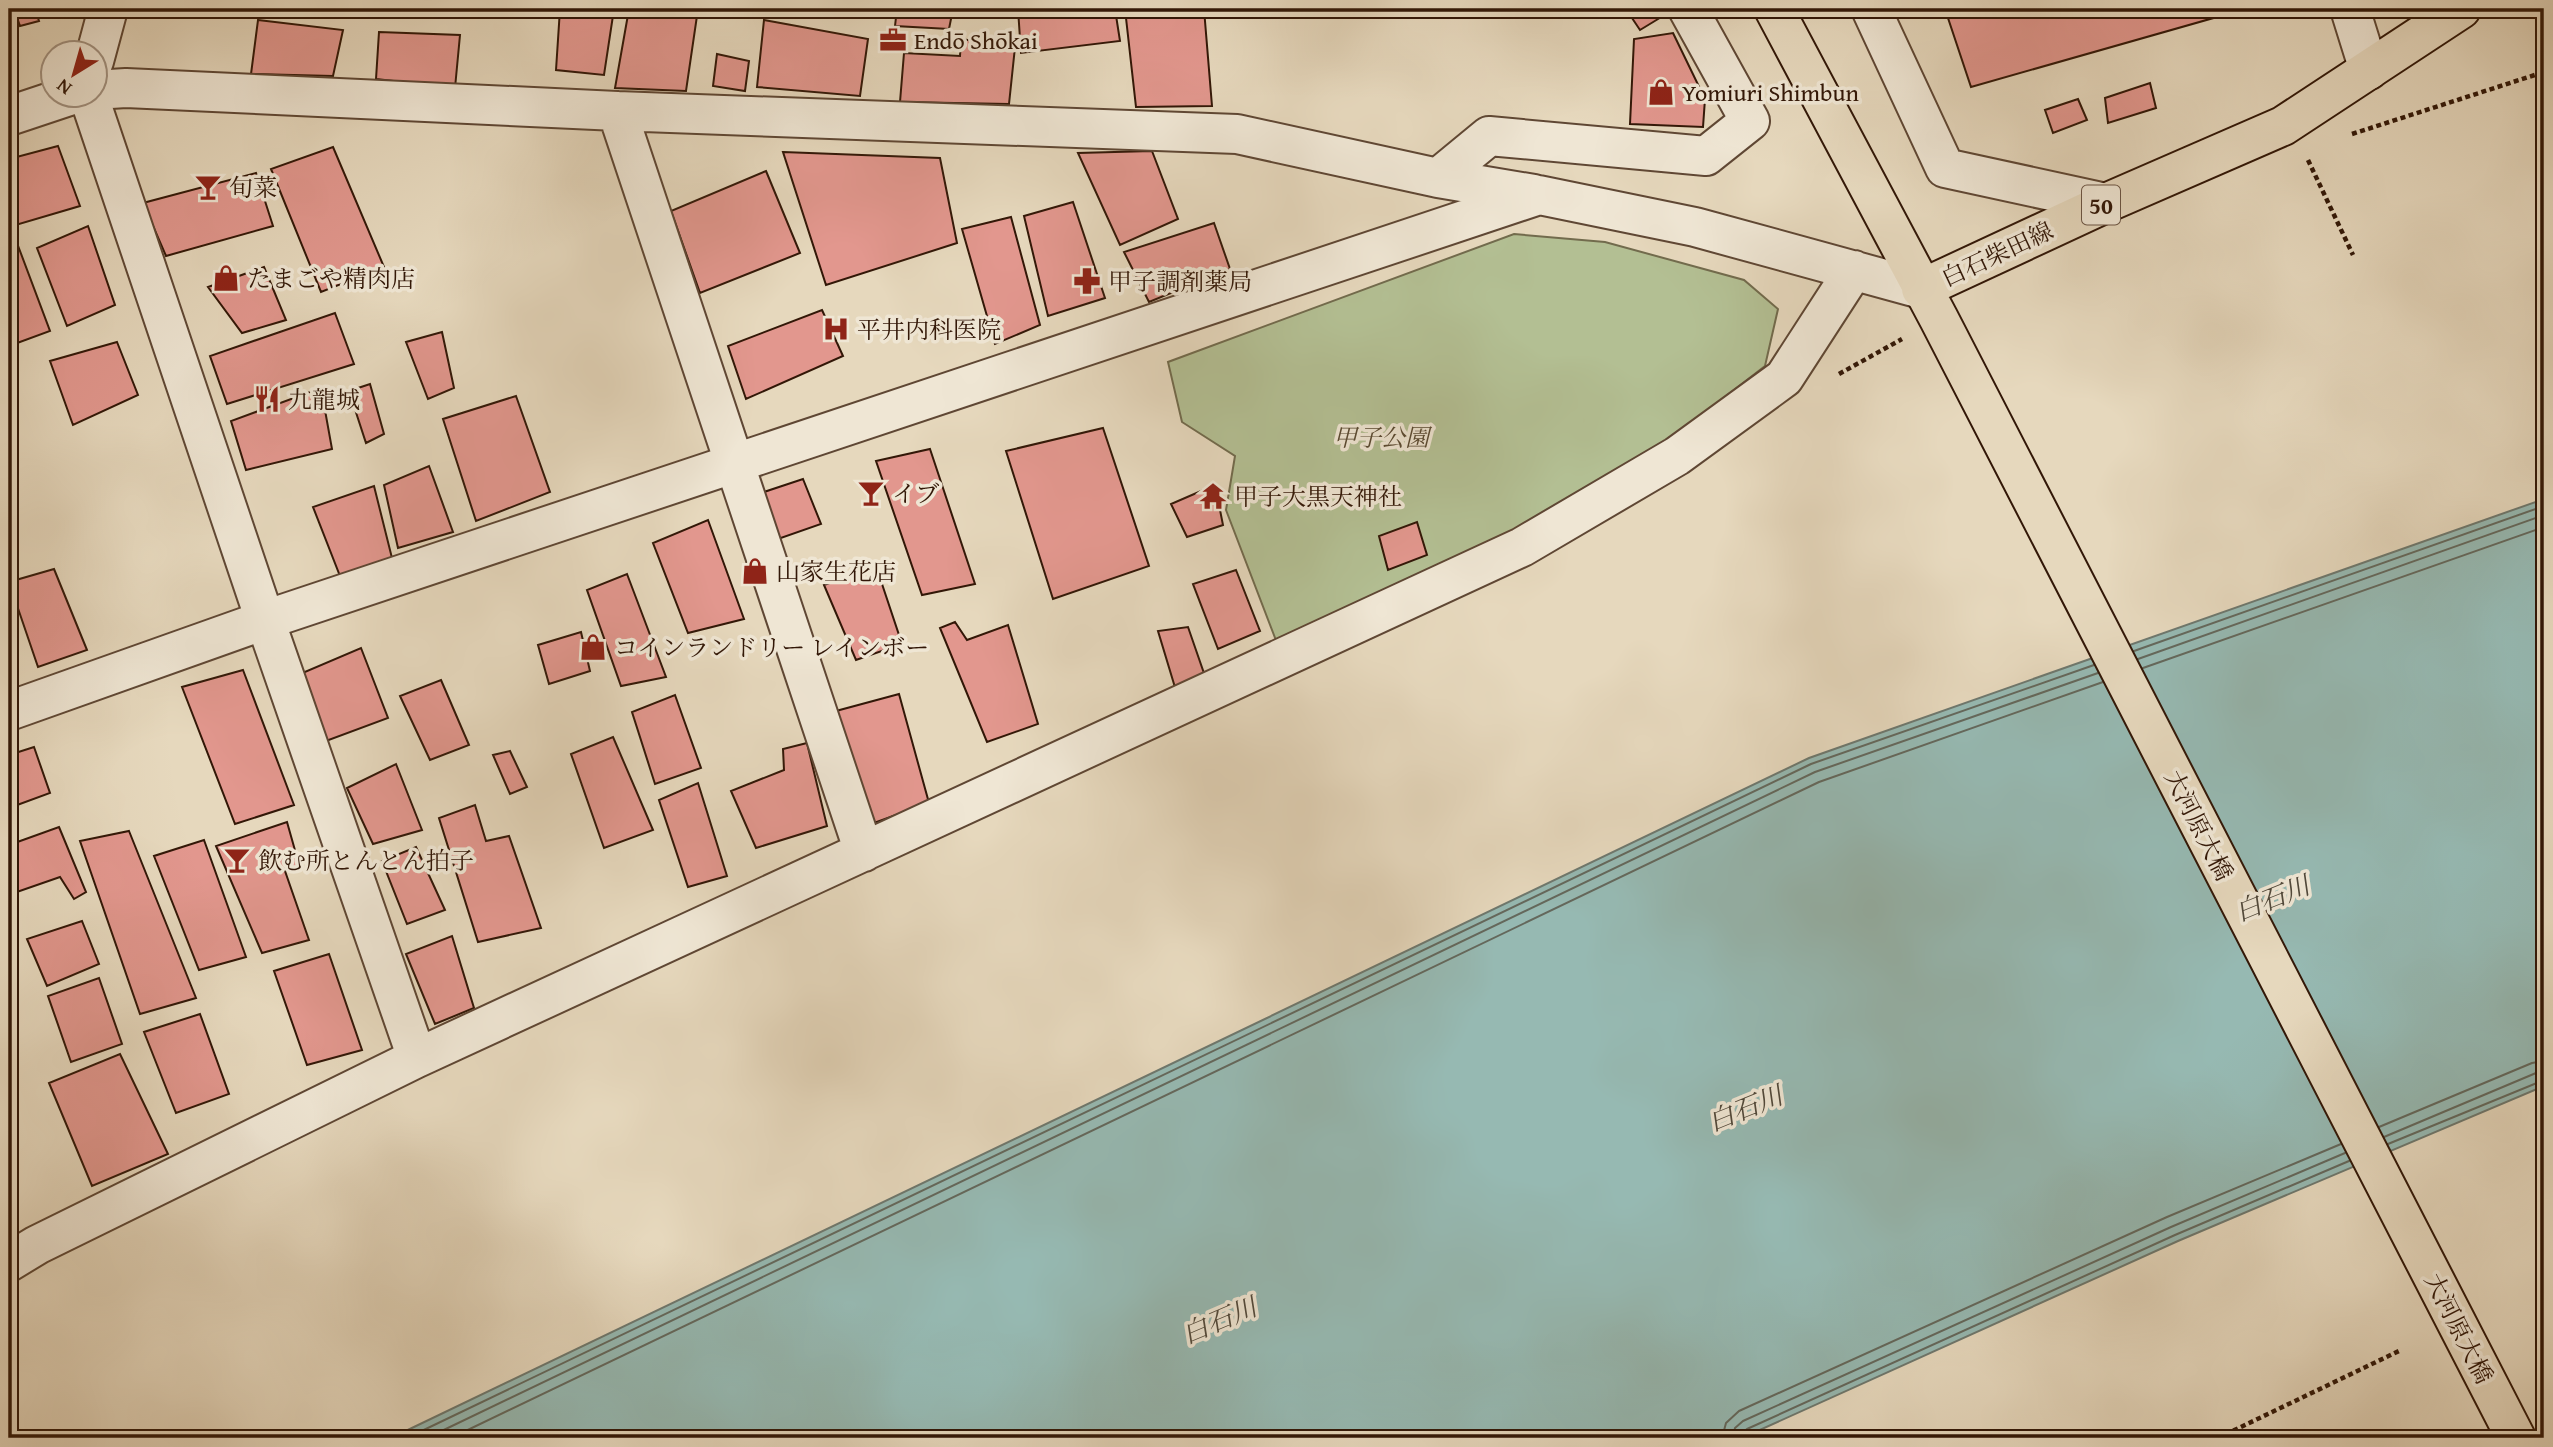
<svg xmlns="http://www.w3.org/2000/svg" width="2553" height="1447" viewBox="0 0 2553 1447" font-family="'Gentium Book Plus','Noto Serif JP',serif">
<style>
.green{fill:#b3bf93;stroke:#726b4d;stroke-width:2}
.water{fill:#96b9b2;stroke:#6e786e;stroke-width:2}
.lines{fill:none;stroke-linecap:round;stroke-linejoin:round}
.shore{stroke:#64685c;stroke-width:2}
.building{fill:#e2978e;stroke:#321707;stroke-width:2}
.minor-casing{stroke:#5f4734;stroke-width:42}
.major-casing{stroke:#321707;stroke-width:42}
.path{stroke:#321707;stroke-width:4.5;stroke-dasharray:5 3.5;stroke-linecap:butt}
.minor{stroke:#efe6d4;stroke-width:38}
.major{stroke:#e6d8bd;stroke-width:38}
.labels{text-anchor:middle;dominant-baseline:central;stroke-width:7;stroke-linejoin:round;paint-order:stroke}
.shield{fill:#efe6d4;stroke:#6b5544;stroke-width:2}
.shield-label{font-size:23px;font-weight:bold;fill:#321707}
.poi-label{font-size:24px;fill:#321707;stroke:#efe6d4;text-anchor:start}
.street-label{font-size:24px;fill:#321707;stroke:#efe6d4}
.park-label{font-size:24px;font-style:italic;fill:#594931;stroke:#efe6d4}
.water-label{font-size:26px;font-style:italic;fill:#50483a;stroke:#efe6d4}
</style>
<rect width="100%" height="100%" fill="#e6d8bd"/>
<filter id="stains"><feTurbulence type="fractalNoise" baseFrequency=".00286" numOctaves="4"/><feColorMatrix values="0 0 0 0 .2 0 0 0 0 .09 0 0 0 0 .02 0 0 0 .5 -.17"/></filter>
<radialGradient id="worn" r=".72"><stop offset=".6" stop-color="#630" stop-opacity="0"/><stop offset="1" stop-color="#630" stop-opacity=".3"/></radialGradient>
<path class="green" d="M1514 234 1605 242 1744 280 1778 309 1765 366 1655 451 1513 536 1277 643 1226 510 1235 456 1182 422 1168 362Z"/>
<path class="water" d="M2544 499V1086L2178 1241 1742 1438H391L1809 758Z"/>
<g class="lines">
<path class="shore" d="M2134 651 2544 506
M2138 659 2544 515
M2143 668 2544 527
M2379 1127 2532 1063 2544 1061
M2384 1137 2536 1073 2544 1071
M2388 1144 2544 1080
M407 1438 1811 764 2094 665
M427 1438 1815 772 2098 673
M451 1438 1819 782 2103 682
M1722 1438 1726 1423 1739 1411 2167 1217 2341 1144
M1733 1438 1735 1428 1743 1421 2171 1227 2345 1153
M1742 1438 1743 1432 1747 1429 2175 1235 2349 1161"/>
</g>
<path class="building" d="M14 9H35L39 21 20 26Z
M560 9H614L604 75 556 70Z
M629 9H698L686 91 615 88Z
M897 9H953L949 29 895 26Z
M1018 9H1115L1120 41 1021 53Z
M1125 9H1204L1212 106 1136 107Z
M1626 9H1659L1663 16 1640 30Z
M1945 9H2237L2238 11 1971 87Z
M258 20 343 30 333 76 251 74Z
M764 20 868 39 860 96 757 87Z
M379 32 460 35 455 88 376 79Z
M1673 33 1705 99 1703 127 1630 124 1634 39Z
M961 39 1015 47 1009 104 900 102 904 53 960 56Z
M717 54 749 61 745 91 713 86Z
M2150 83 2156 108 2108 123 2105 98Z
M2078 99 2087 120 2053 133 2045 110Z
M58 146 80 206 9 227V159Z
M333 147 384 267 321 292 271 169Z
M1152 151 1178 219 1120 245 1078 153Z
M783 152 940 158 957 243 826 285Z
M766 171 800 253 700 293 671 211Z
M256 173 273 226 166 256 143 203Z
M1073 202 1105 298 1048 316 1024 216Z
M1011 217 1040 325 995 344 962 229Z
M1214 223 1230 269 1149 302 1124 252Z
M88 226 115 305 67 326 37 248Z
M17 243 50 331 9 346V245Z
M264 267 286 320 242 333 208 287Z
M822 310 843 356 746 399 728 346Z
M335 313 354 364 227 404 210 356Z
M442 332 454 388 428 399 406 342Z
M117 342 138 395 73 425 50 361Z
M370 384 384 434 366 443 349 391Z
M321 388 332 449 246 470 231 421Z
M516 396 550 492 476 521 443 419Z
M1103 428 1149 566 1053 599 1006 451Z
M930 449 975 584 922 595 876 461Z
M429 466 453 532 398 548 384 485Z
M803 479 821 524 778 539 764 492Z
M1215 485 1223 525 1187 537 1171 504Z
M374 486 392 558 340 576 313 507Z
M708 520 744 619 688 633 653 543Z
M1417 522 1427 555 1388 570 1379 536Z
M876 566 902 644 856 660 824 585Z
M54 569 87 650 38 667 9 582Z
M1236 570 1260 631 1218 649 1193 584Z
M627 574 666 677 621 686 587 590Z
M955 622 967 640 1008 625 1038 724 987 742 940 628Z
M1188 627 1207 682 1177 694 1158 631Z
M581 632 590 671 549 684 538 645Z
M361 648 388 718 326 741 300 674Z
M243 670 294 805 235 824 182 687Z
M441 680 469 745 430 760 400 696Z
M899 694 929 803 874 823 836 711Z
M675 695 701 768 655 784 632 712Z
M613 737 653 830 604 848 571 754Z
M807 743 827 826 756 848 731 791 784 770 783 749Z
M34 747 50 793 9 808V755Z
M510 751 527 787 510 794 493 755Z
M396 764 422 830 373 844 347 788Z
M698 783 727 876 688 887 659 800Z
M475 805 486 841 509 836 541 928 478 942 439 818Z
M287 822 300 868 285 871 309 940 262 953 216 846Z
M59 827 86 892 74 899 60 877 14 893 9 882V845Z
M129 831 196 998 140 1014 80 841Z
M204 840 246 957 199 970 154 856Z
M416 847 445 910 407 924 382 861Z
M82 921 99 964 47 986 27 939Z
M452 936 474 1008 435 1024 406 954Z
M329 954 362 1050 307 1065 274 971Z
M99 978 122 1044 71 1062 48 996Z
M200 1014 229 1094 176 1113 144 1032Z
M120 1054 168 1154 92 1186 49 1083Z
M9 1192 16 1214 9 1217Z"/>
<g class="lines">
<defs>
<path id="minor" d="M1871 9 1945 168 2106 203
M2350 9 2369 70
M94 61 108 9
M94 90 126 88 617 111 1237 134 1438 178 1534 194
M88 94 265 620 417 1058
M617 111 864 852
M9 116 75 94
M1438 178 1489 136 1706 156 1750 121 1688 9
M9 711 265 620 1539 195 1695 227 1921 289
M9 1262 37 1245 417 1058 1522 547 1677 456 1784 378 1854 270"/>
<path id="major" d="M1774 9 1939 319 2516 1438
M1921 289 2106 203 2283 126 2461 9"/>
</defs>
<use href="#minor" class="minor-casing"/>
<use href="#major" class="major-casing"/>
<path class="path" d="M2352 134 2544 72
M2308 160 2353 255
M1839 374 1902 339
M2218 1438 2401 1350"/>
<use href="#minor" class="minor"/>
<use href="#major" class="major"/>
</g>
<defs>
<symbol id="office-bare" viewBox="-9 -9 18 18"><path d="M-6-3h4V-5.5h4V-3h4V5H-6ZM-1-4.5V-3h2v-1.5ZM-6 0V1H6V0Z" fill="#8f2418" stroke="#efe6d4" stroke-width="2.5" paint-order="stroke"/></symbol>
<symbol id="shop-bare" viewBox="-9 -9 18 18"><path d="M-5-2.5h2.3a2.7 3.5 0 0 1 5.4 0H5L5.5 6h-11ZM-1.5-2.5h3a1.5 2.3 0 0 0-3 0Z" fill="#8f2418" stroke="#efe6d4" stroke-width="2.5" paint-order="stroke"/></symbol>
<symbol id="bar-bare" viewBox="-9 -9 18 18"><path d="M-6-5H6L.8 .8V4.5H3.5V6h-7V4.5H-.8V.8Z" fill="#8f2418" stroke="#efe6d4" stroke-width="2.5" paint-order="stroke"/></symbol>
<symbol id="pharmacy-bare" viewBox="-9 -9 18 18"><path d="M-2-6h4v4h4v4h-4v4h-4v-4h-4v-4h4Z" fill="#8f2418" stroke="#efe6d4" stroke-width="2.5" paint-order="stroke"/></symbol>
<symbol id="hospital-bare" viewBox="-9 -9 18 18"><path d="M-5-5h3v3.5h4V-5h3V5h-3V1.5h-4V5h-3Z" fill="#8f2418" stroke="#efe6d4" stroke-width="2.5" paint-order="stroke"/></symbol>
<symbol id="restaurant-bare" viewBox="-9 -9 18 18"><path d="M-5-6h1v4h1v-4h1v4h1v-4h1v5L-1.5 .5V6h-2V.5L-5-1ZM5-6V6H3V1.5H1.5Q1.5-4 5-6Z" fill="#8f2418" stroke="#efe6d4" stroke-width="2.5" paint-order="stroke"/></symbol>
<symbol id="temple-bare" viewBox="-9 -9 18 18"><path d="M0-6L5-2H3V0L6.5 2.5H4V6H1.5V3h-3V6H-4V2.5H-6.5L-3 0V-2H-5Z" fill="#8f2418" stroke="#efe6d4" stroke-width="2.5" paint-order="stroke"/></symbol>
</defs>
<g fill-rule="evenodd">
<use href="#office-bare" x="874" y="21" width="38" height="38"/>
<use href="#shop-bare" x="1642" y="73" width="38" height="38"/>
<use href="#bar-bare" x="189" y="168" width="38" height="38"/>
<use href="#shop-bare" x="207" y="259" width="38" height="38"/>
<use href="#pharmacy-bare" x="1068" y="262" width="38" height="38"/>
<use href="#hospital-bare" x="817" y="310" width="38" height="38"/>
<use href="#restaurant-bare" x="248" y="380" width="38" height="38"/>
<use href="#bar-bare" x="852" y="474" width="38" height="38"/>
<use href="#temple-bare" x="1194" y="477" width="38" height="38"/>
<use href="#shop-bare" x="736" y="552" width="38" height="38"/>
<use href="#shop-bare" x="574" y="628" width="38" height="38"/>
<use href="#bar-bare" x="218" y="841" width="38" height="38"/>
</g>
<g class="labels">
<rect class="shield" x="2082" y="185.5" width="38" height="39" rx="5"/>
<g class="shield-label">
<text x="2101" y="205">50</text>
</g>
<g class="poi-label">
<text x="914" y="40">Endō Shōkai</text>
<text x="1682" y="92">Yomiuri Shimbun</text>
<text x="229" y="187">旬菜</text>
<text x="247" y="278">たまごや精肉店</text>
<text x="1108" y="281">甲子調剤薬局</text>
<text x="857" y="329">平井内科医院</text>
<text x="288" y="399">九龍城</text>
<text x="892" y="493">イブ</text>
<text x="1234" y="496">甲子大黒天神社</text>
<text x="776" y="571">山家生花店</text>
<text x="614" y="647">コインランドリー レインボー</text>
<text x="258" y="860">飲む所とんとん拍子</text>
</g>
<g class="street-label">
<text transform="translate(1997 254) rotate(-25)">白石柴田線</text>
<text transform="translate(2199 825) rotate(63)">大河原大橋</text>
<text transform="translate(2459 1328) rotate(63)">大河原大橋</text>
</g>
<g class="park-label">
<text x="1381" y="437">甲子公園</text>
</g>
<g class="water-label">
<text transform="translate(2272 898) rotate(-22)">白石川</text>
<text transform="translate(1745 1108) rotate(-22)">白石川</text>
<text transform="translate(1219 1320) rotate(-23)">白石川</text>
</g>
</g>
<rect width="2553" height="1447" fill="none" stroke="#e6d8bd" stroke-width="35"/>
<rect x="10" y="10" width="2532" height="1426" fill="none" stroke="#321707" stroke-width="3.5"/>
<rect x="18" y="18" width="2518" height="1412" fill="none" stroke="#321707" stroke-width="2"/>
<g transform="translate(74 74) rotate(217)"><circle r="33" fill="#efe6d4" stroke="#a39382" stroke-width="2"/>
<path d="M0-5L12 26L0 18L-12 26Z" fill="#8f2418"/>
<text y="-10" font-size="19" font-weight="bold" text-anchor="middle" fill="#321707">N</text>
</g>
<rect width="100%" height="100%" filter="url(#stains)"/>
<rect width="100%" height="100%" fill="url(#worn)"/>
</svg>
